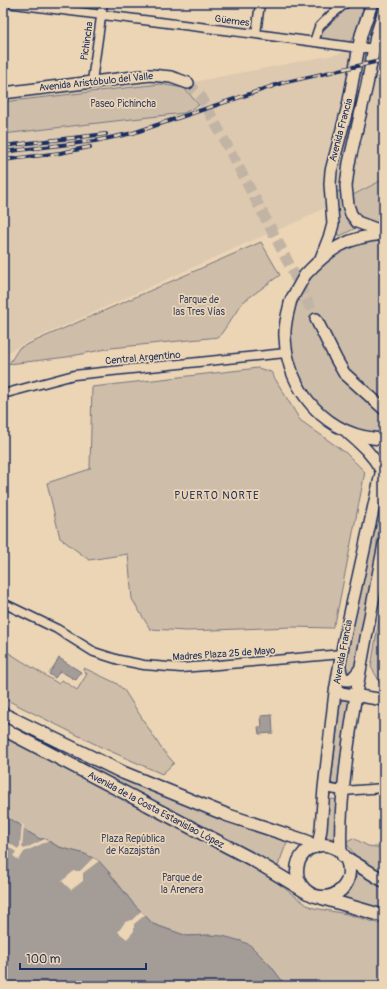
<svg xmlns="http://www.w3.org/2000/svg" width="387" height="989" viewBox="0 0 387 989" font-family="Pangolin,sans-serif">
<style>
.built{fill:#dcc9af}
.green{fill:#cebda8;stroke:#747683}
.water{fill:#a49c97;stroke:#6d7080}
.pier{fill:#ecd5b5}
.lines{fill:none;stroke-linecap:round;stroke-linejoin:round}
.secondary-tunnel{stroke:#c2b4a4;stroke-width:11;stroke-dasharray:11 5.5;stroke-linecap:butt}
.street-casing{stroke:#1b2f5e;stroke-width:11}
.secondary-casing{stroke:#1b2f5e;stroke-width:14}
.primary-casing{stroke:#1b2f5e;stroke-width:15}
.street{stroke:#ecd5b5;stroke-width:8}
.secondary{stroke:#ecd5b5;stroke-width:11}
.primary{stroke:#ecd5b5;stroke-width:12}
.rail-casing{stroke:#1b2f5e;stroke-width:4}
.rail{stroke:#ecd5b5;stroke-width:2.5;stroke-dasharray:8;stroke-linecap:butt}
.secondary-bridge-casing{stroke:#1b2f5e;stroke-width:14;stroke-linecap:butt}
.secondary-bridge{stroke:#ecd5b5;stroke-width:11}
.labels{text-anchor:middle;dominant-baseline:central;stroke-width:3.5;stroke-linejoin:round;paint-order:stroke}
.street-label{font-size:10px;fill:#1b2f5e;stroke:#ecd5b5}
.park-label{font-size:10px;fill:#364469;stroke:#ecd5b5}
.neighbourhood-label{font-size:11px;letter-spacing:1px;fill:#1b2f5e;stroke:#ecd5b5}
</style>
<rect width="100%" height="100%" fill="#ecd5b5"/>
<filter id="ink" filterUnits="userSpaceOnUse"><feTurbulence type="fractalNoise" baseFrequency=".025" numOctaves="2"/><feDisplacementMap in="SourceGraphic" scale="8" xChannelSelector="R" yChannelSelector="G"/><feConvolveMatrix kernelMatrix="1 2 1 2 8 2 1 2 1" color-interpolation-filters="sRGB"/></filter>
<g filter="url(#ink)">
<path class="built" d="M384 45V178L301 220 249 242 17 347 3 355V93L150 75 188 83Z"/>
<path class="green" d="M353 3H365L354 37 351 41 345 42 323 39 321 37 322 31Z
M160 84 184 88 199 105 184 113 3 134V102Z
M358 104 344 163 335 167 352 107Z
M384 179V226L360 218 355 212 351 196Z
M340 191 343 203 356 228 340 236 338 235 337 232V224L335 193Z
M384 234V439L343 429 300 390 285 335 305 275 353 240Z
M261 242 280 275 243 302 219 337 111 348 67 357 9 364 19 348Z
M258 368 271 372 300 420 346 453 365 472 336 619 332 628 292 627 187 631 150 629 132 599 128 554 89 560 60 538 47 483 90 469 92 387Z
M384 481V508L377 540V558L356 669 351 674 347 673 345 669 367 554 372 540Z
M384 590V694L377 677 371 667Z
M3 650 9 653 59 684 62 680 77 690 87 674 83 670 84 668 116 683 124 690 161 748 174 763 162 774 101 747 3 698Z
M342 700H346L349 702 339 785 332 784 331 782 340 705Z
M3 736 267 875 307 905 314 908 347 914 384 925V986H286L270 965 241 941 210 935 187 936 153 924 132 902 108 871 85 854 59 847 45 839H40L25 830 19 824 14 822 3 814Z
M79 758C123 779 166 798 211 815 237 825 262 834 289 841L285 847 278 866 190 821 78 761Z
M333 799 336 800 338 803 336 839 324 837 327 827 328 803 329 800Z
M353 838 368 846 384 848V875L359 860 345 842Z
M356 869 384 887V910L342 899C352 891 357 882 356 869Z"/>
<path class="water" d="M59 658 81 672 76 680 60 671 55 678 49 674Z
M272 715 273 733 259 734 258 727H262L261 716Z
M3 814 14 822 19 824 25 830 40 839H45L59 847 85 854 99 861 108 871 132 902 153 924 187 936 210 935 223 936 241 941 250 945 270 965 286 986H3Z"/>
<path class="pier" d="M22 824 24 826 22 847 24 849 45 839 48 841 24 852 19 860 13 856 16 852 3 843V839L18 849 20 846Z
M93 858 99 861 83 873V881L71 890 62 881 74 871H80Z
M141 911 145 915 134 924V931L127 939 118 932 125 922 132 920Z"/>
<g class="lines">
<path class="secondary-tunnel" d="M188 83 202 98 280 246 316 319"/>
<defs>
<path id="street" d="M6 3 256 34 359 48H374
M256 34 260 3
M314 42 319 27 332 14 346 3
M92 81 103 3
M3 394 74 375 286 353
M3 603 57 629 94 652 119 660 144 665 181 668 206 666 342 654
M324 788 343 791 384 788"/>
<path id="secondary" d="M384 11 376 36 367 85 349 163 346 186 348 205 351 214 357 222 384 232
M3 93 150 75 171 77 188 83
M321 258 330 235 333 224 330 184 331 171 348 106 361 35 372 3
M305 275C329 249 347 237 384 234
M291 300C288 312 284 324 285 337 287 391 328 438 384 439
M316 319 336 359 344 373 384 409
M348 433C362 445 372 454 381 470
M340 667C342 686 351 682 360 669
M335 692 384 700
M318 846 321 829 324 788 335 692 343 645 384 460
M341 853C339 818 344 783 348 747 357 679 371 612 384 544"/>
<path id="primary" d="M3 714 124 773 227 815 306 841 315 847
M3 729 255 861 308 893
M297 871a26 26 0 1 1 52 0a26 26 0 1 1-52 0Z
M343 856 384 881
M322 898 384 916"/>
</defs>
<use href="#street" class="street-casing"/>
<use href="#secondary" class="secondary-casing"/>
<use href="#primary" class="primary-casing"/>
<use href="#street" class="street"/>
<use href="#secondary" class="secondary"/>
<use href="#primary" class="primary"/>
<defs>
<path id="rail" d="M3 146 106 134
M3 152 95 141 133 133 282 83 384 60
M3 160 60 153 90 147"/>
</defs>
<use href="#rail" class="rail-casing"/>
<use href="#rail" class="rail"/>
<defs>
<path id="secondary-bridge" d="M291 300 305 275"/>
</defs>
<use href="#secondary-bridge" class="secondary-bridge-casing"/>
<use href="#secondary-bridge" class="secondary-bridge"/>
</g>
</g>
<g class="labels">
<g class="street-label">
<text transform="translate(232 21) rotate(7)">Güemes</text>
<text transform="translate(87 41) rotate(-82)">Pichincha</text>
<text transform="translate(96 82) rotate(-6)">Avenida Aristóbulo del Valle</text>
<text transform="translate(341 130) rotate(-75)">Avenida Francia</text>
<text transform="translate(143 358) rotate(-5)">Central Argentino</text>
<text transform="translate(343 652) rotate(-79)">Avenida Francia</text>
<text transform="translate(224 654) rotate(-4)">Madres Plaza 25 de Mayo</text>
<text transform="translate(156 810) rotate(28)">Avenida de la Costa Estanislao López</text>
</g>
<g class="park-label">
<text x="123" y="104">Paseo Pichincha</text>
<text x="199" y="300">Parque de<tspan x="199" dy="12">las Tres Vías</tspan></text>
<text x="133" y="839">Plaza República<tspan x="133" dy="12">de Kazajstán</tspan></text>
<text x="182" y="878">Parque de<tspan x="182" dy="12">la Arenera</tspan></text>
</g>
<g class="neighbourhood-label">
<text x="217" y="495">PUERTO NORTE</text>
</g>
</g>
<rect width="387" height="989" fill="none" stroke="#ecd5b5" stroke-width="16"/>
<rect x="8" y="8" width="371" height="973" fill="none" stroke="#1b2f5e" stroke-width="1.5" filter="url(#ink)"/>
<path d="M20 963v6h126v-6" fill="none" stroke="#1b2f5e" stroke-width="2"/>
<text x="26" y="963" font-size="12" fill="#1b2f5e" stroke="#ecd5b5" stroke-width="3" paint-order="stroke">100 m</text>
</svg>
